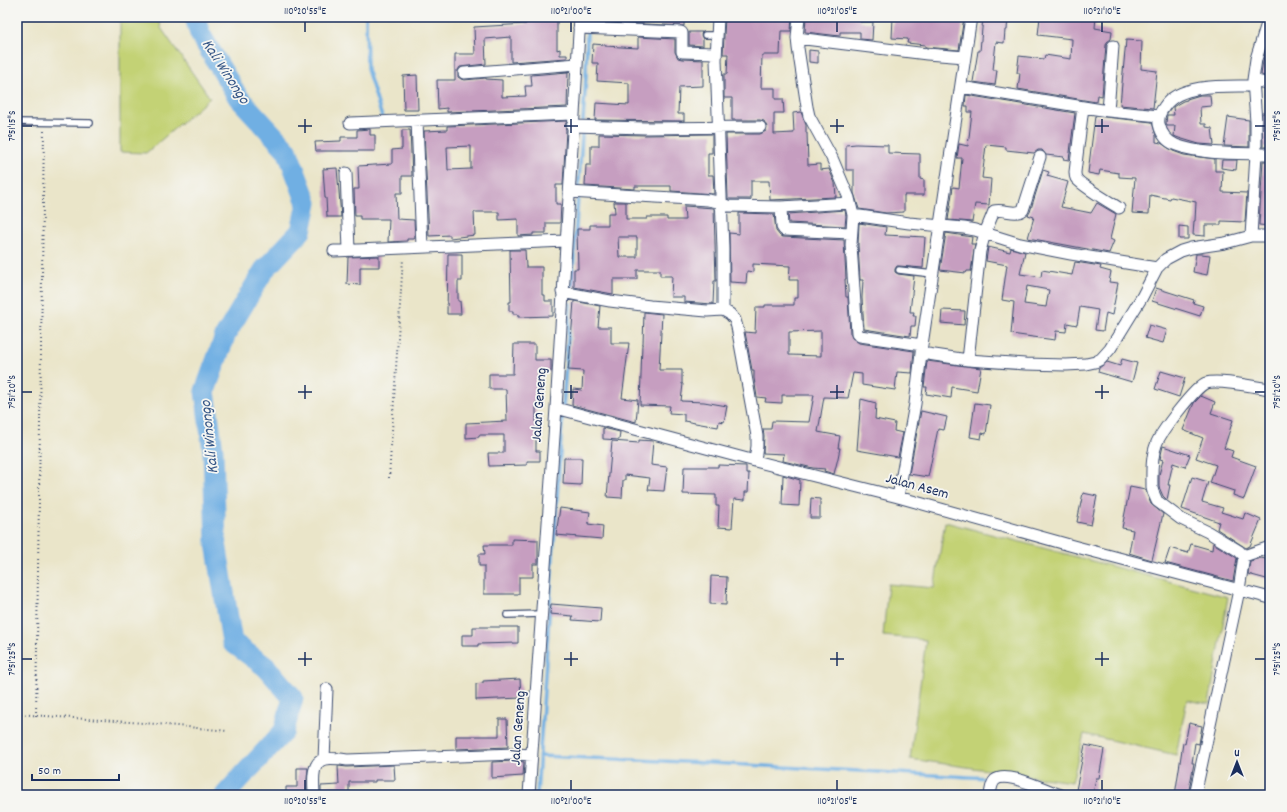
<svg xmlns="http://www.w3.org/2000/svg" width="1287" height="812" viewBox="0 0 1287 812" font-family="Dekko,sans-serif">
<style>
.green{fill:#c3d274;stroke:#6f8069}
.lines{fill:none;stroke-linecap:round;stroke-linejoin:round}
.stream{stroke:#6fafe3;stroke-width:3.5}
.river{stroke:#6fafe3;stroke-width:21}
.building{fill:#c69ec0;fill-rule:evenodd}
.service-casing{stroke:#3a4a6e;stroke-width:8}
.minor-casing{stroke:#3a4a6e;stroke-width:13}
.path{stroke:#3a4a6e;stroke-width:2;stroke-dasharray:1 3;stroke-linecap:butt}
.service{stroke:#fff;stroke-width:5.5}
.minor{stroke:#fff;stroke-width:11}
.ticks{fill:none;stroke:#1b2f5e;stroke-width:1.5}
.labels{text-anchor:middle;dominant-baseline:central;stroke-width:3.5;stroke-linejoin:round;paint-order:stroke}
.street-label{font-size:15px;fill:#1b2f5e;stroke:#f6f6f2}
.water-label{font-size:16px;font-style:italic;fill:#345586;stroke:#f6f6f2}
.neatline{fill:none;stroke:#1b2f5e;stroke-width:1.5}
.ticks-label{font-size:10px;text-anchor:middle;fill:#1b2f5e}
</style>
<rect width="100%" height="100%" fill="#f6f6f2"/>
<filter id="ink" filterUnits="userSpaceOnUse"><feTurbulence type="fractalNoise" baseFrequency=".025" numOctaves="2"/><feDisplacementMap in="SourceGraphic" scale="8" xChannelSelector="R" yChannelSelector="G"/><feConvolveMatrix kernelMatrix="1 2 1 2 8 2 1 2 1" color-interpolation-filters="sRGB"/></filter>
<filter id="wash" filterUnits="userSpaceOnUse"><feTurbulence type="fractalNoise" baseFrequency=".012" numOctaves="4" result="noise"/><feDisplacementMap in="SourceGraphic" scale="16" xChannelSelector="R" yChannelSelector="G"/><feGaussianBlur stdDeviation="0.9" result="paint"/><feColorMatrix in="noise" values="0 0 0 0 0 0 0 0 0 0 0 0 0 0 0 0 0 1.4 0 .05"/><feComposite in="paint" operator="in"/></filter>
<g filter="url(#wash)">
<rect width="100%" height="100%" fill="#eae5c9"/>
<path class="green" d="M120 17H159L161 28 210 98 146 153 120 152Z
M945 522 1228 597 1209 704 1187 700 1176 755 1084 734 1072 782 910 759 926 640 883 636 888 584 934 588Z"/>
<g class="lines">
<path class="stream" d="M366 17 367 69 382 117
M588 24V17
M572 286 586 76 587 33
M539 756 709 763 989 778V782
M537 795 570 304"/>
<path class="river" d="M195 17 200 34 238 97 287 150 307 203 301 231 264 270 225 336 205 391 213 451 216 543 232 642 266 667 293 698 284 731 225 795"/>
</g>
<g id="blocks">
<path class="building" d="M525 17H557V50L560 49V55H567V58L511 62V37L485 39 486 64 460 67 458 70V77L461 79 464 80 486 78V79L502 80V97L526 96 525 86H532L531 75 568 72 567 107 447 112V108L438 109 437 80H455V54H475L474 27 526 24Z
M589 17H648L665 18V17H684V26L589 21Z
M725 17H792L791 31H781L780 55H762L761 88H775V99H783L784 113H774V134L794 133 793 113 801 112 806 125V133H807L808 165 820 164V170L829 169 835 183 836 197 770 200 769 181H751V199H728L726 134H760L766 131 767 127 764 121 760 120H732V98H724V74H727L728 54H723Z
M806 17H860V22H873L872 40 860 39V32H840V36L805 32Z
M893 17H964L959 50 925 47V45L907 43 908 39 892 38Z
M983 17H1008L1007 30H1005L1004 43 996 42 993 70H997L995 85 973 82 978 51H980Z
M1040 17H1096L1095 28 1112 31 1111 39 1107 42 1106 45 1102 96 1097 95 1096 102 1018 89 1020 73H1017L1019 56 1044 59 1045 55 1071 59 1072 39 1038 35Z
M689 32H702L701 35 703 39V46L689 45Z
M638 37 675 39V52L678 58 682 59 703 60V86L679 87 678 114H684V121L595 120 596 103 629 105V83L597 81 598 63H592L593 44 605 45V46L638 48Z
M1270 37V77L1261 75 1263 61Z
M1126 40 1142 41 1141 69 1157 71 1153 108 1120 105Z
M809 50 818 51V63L809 62Z
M417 75 418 110H404L403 76Z
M966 95 1075 113 1069 160 1063 159 1064 157 1046 155 1042 150H1038L1034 153 1006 150V147L986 145 982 178 991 179 989 205 975 204 972 222 948 220 953 187 959 188 962 158H957L959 144 968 146 972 112H968V106H965Z
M1200 95H1210L1211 106 1200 107 1201 124H1206V127L1212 128 1214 145 1199 144 1179 138 1174 136 1175 126H1167L1166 123 1167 115H1174L1173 107 1176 105 1183 101 1187 100V99Z
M1262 113H1270V147H1263Z
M1095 116 1152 122 1156 136V142L1161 143 1173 151 1184 155 1215 159V171H1223L1222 192 1247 193 1245 222 1221 221V225H1205V236L1193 235 1194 221H1195L1196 202 1171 197 1170 199 1150 195 1149 214 1132 213 1135 178 1119 177V173L1100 170 1099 175 1088 173Z
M1228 117 1249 120V147L1224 146Z
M567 121 565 125 566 130 563 185H556V204H561L560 223H546V233H533V235L518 236V219L499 220V212H474L475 235 450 238V235L429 236 424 131 447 130V126ZM471 146V169L448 170 447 147Z
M370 129V135H375V151H316L315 142 341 141V137H357V130Z
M402 130H410L412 176H402V193H396L397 219 414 220 415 237 414 239H407V241L388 242 389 219H360V216H355L354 189H359L358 166 392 164V150L402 149Z
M599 134 645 135 712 134V153H708V175H713L714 194 671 191V186H635V189L585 186 586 165H591V146H599Z
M856 144 888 145V153L920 154V179L924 180V195H904V212L886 213 859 209 854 193V170H846V145Z
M1222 160H1237L1236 170 1221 168Z
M1263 161H1270V226L1259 225Z
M337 168 341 217H327L326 198H325L323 169Z
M1043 170 1049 172 1047 176 1068 182 1061 207 1091 213 1097 203 1116 214 1110 239 1114 241 1109 253 1028 238 1034 217 1028 215 1030 212Z
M614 202H626V219H647V217H667V220H685L684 206 714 208 716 281H714L713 304 684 302V297H671L672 276H660V270H637V279H613V294L574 287V269H578L577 229H590V225H608V213H615ZM618 237H637V257H619Z
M845 210 846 216 845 226 789 223 788 214Z
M739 213 774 214 776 231 780 236 783 237 844 240 846 279H845L846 297H848L850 333 852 338 859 343 914 351 912 373 897 372 895 390 862 385V374L853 373 848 398 824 397 818 432 840 436 838 448H840L838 458 834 474 824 471 825 469 813 468 783 461 784 454 763 453 764 436 763 429H771L772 421 809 422 814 395H782V403L765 402 766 398 757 397 754 378V370H752L745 332 755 333 756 307H765V305H794V298H798V280H789L790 266 753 264V272L747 271 746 283 730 282 729 233 739 234ZM821 331V356L789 355V332Z
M859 223 886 227 885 235 925 237 923 268 899 266H897L895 269V272L898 274 914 276 910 312H914L913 316H916L915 326H911L910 336 864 329 862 298 863 280H860L858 245Z
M1179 226 1188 227V239H1179Z
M946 233 972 237 971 244H975L971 271H967L966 273 940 270Z
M988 247 1010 252 1011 248 1025 252 1020 274 1041 277 1042 270 1072 275 1075 262 1101 266 1100 269 1111 272 1109 282 1118 283 1112 315 1106 313 1103 331 1095 330 1098 310 1080 307 1077 325 1067 323 1066 332 1056 331 1055 340 1011 334 1014 302 1002 300 1007 265 986 261ZM1027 286 1049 290 1046 307 1024 304Z
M510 250H525L526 267H542V295H545V301H553V316L518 317V314H513V311H509V302H511Z
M448 254H462V281H458V301H460L461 314H447Z
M1196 254H1201L1210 255 1207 275 1193 272Z
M379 256V267H360V285L347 284 348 257Z
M1156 288 1194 300 1193 303 1203 306 1200 316 1152 301Z
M574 301 600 306 598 327H611V343H629L622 398 638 400 636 422 572 405 573 389 582 390 583 371 568 370 570 353Z
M942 310 965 311 964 325 941 323Z
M644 312 662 314 659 370H682V384H683L681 401 704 402 727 406 724 422 719 421 718 427 684 421V414L669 413 670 406 640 405 642 344H643Z
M1149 325 1167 330 1163 343 1145 338Z
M514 344H535V360H551V372H538V402H536V451H540V461H527V465L489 466 488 453H504V435H479V437L466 438V423L507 421 506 389H489V374H513Z
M1122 359 1137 363 1132 382 1098 372 1099 368 1107 362 1120 366Z
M927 361 981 368 977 391 952 387 951 398 926 394 927 387H924Z
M1161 371 1185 378 1179 397 1155 389Z
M1201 396 1215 402 1211 413 1233 420 1224 448 1233 451 1231 457 1256 466 1244 499 1233 495 1234 491 1210 483 1216 465 1196 458 1203 438 1183 430 1194 403Z
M861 399 876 403 875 419 895 423 894 431 903 433 898 457 857 450Z
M975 403 990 405 986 434 982 433 981 439 970 437Z
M921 411 947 417 944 430 938 429 928 477 909 474Z
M603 428 620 432 619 440 603 439Z
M639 440 653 441 651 465 667 467 664 491 648 490 650 478 625 475V480H623L622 498 607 497 612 441 639 443Z
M1163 446 1190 455 1185 467 1173 463 1168 485H1170L1167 500 1163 496 1159 487V475L1163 460 1160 459Z
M564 458H582L581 485 563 484Z
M718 465 746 466V473H749L748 492H745V500L734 499 732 528 718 527 719 506H716V495L683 494 684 467H718Z
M783 475 800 480 799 506 782 505Z
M1192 477 1208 482 1202 502 1223 508 1221 512 1243 519 1245 513 1261 520 1250 546 1246 548 1217 529 1219 522 1182 509Z
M1130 487 1145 490 1151 504 1163 514 1152 560 1129 553 1133 530 1122 528Z
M1083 493 1097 496 1091 525 1077 522Z
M811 498 820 499V518H810Z
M560 508 590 512 588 524 603 526 602 539 556 535Z
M512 539 538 540V564H533V577H519V594H484V566H479V554H485L484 545H512Z
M1213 543 1237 558 1233 581 1165 563 1170 548 1188 553 1191 544 1212 550Z
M1261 558 1270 560V580L1248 574 1250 561Z
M711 576 727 577 726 605 710 604Z
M551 604 601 608 600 622 572 620 573 616 550 614Z
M473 627H518V643L478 644V646H462V635H473Z
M520 679 521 698 476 700V684L483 683V681Z
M499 719H507L508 747 456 749V736H499Z
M1189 723 1202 726 1199 744 1195 743 1192 763H1194L1188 795H1175L1183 743 1185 744Z
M1085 745 1104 749 1099 778H1096L1093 795H1075Z
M515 761 524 762 523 776 492 778V762Z
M394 765 395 780H375V782H349V795H321V786L339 785 338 766 347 767Z
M297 768H308L307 779V795H286V787H297Z"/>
</g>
</g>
<g filter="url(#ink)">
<use href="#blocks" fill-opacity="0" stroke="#3a4a6e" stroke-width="1"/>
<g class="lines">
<defs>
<path id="service" d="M705 35H717
M17 122 90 123
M899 270 933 274
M507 615 541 614"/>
<path id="minor" d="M718 17 716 60 723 249V310
M799 17 797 38 798 48 807 107 809 116 832 158 849 198 853 215 851 245 857 333 860 336 922 345
M579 28 681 32 682 33V52L716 53
M797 38 927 54 965 57
M464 73 577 64
M1253 80 1270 84
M1253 86C1227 86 1179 83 1164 107 1160 112 1158 117 1159 124 1161 133 1166 141 1176 145 1202 155 1241 153 1270 154
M961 87 1108 111 1159 116
M1083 107 1075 172C1075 174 1075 176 1076 178 1079 184 1111 203 1119 208
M1108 111 1113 46
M417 120 422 247
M350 123 573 114
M572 126 645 128 760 127
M346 173 349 250
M569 192 708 200 718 202 728 206 781 207 782 227 784 230 851 233
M781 207 850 203
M853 215 909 223 964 228 975 230 1020 244 1071 254 1157 268
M1251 236 1256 154V122L1253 80 1256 59 1269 17
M334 251 565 241
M562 292 610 301 650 306 707 311 723 310 730 314 735 320 737 327 757 436V446L755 461
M921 353 968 360 1025 364 1066 365 1086 364 1095 362 1101 359 1110 349 1142 297 1157 268 1166 259 1181 251 1191 248 1225 243 1251 236H1270
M968 360 980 251 985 233 994 211C1003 208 1015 216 1023 210L1040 157
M556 408 755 461 898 497 1073 546 1270 598
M898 497 915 404 922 345 971 17
M1244 556 1239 551 1208 532 1181 519 1157 501 1153 492 1152 488C1152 474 1151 458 1156 445 1159 434 1196 386 1206 383 1219 379 1255 387 1270 389
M1244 556 1270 547
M324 759 327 689
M314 795C314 784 310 762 325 759 331 758 340 759 347 760L515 754 532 755
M529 795 556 408 580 17
M990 795C991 790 991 784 995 780 1007 770 1047 791 1061 795
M1195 795 1239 590 1244 556"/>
</defs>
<use href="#service" class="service-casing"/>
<use href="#minor" class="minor-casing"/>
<path class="path" d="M389 478 403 259
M17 714 157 724 228 731
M36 716 44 130"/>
<use href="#service" class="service"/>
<use href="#minor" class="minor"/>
</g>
</g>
<path class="ticks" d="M305 22V32M571 22V32M837 22V32M1102 22V32M305 119V133M571 119V133M837 119V133M1102 119V133M22 126H32M298 126H312M564 126H578M830 126H844M1095 126H1109M1255 126H1265M305 385V399M571 385V399M837 385V399M1102 385V399M22 392H32M298 392H312M564 392H578M830 392H844M1095 392H1109M1255 392H1265M305 652V666M571 652V666M837 652V666M1102 652V666M22 659H32M298 659H312M564 659H578M830 659H844M1095 659H1109M1255 659H1265M305 780V790M571 780V790M837 780V790M1102 780V790"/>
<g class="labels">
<g class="street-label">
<text transform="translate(540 405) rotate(-86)">Jalan Geneng</text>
<text transform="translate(917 487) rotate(15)">Jalan Asem</text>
<text transform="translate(519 728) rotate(-86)">Jalan Geneng</text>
</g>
<g class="water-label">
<text transform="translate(225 72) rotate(57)">Kali Winongo</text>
<text transform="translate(210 437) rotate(-96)">Kali Winongo</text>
</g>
</g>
<rect width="1287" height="812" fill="none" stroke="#f6f6f2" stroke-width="44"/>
<g transform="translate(1237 762)" stroke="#f6f6f2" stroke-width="3" paint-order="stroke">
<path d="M0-3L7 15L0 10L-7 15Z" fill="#1b2f5e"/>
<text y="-6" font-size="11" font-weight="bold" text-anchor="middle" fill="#1b2f5e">U</text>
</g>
<path d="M32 774v6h87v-6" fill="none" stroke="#1b2f5e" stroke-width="2"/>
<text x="38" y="774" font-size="12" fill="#1b2f5e" stroke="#f6f6f2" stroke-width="3" paint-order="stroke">50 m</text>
<rect x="22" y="22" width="1243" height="768" class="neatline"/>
<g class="ticks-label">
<text x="305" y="14">110°20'55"E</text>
<text x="571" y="14">110°21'00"E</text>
<text x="837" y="14">110°21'05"E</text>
<text x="1102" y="14">110°21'10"E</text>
<text transform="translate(11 126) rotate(-90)" y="4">7°51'15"S</text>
<text transform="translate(1276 126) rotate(-90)" y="4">7°51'15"S</text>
<text transform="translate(11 392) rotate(-90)" y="4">7°51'20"S</text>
<text transform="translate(1276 392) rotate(-90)" y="4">7°51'20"S</text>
<text transform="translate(11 659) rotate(-90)" y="4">7°51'25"S</text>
<text transform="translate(1276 659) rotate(-90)" y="4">7°51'25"S</text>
<text x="305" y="804">110°20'55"E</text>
<text x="571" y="804">110°21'00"E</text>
<text x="837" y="804">110°21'05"E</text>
<text x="1102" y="804">110°21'10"E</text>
</g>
</svg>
